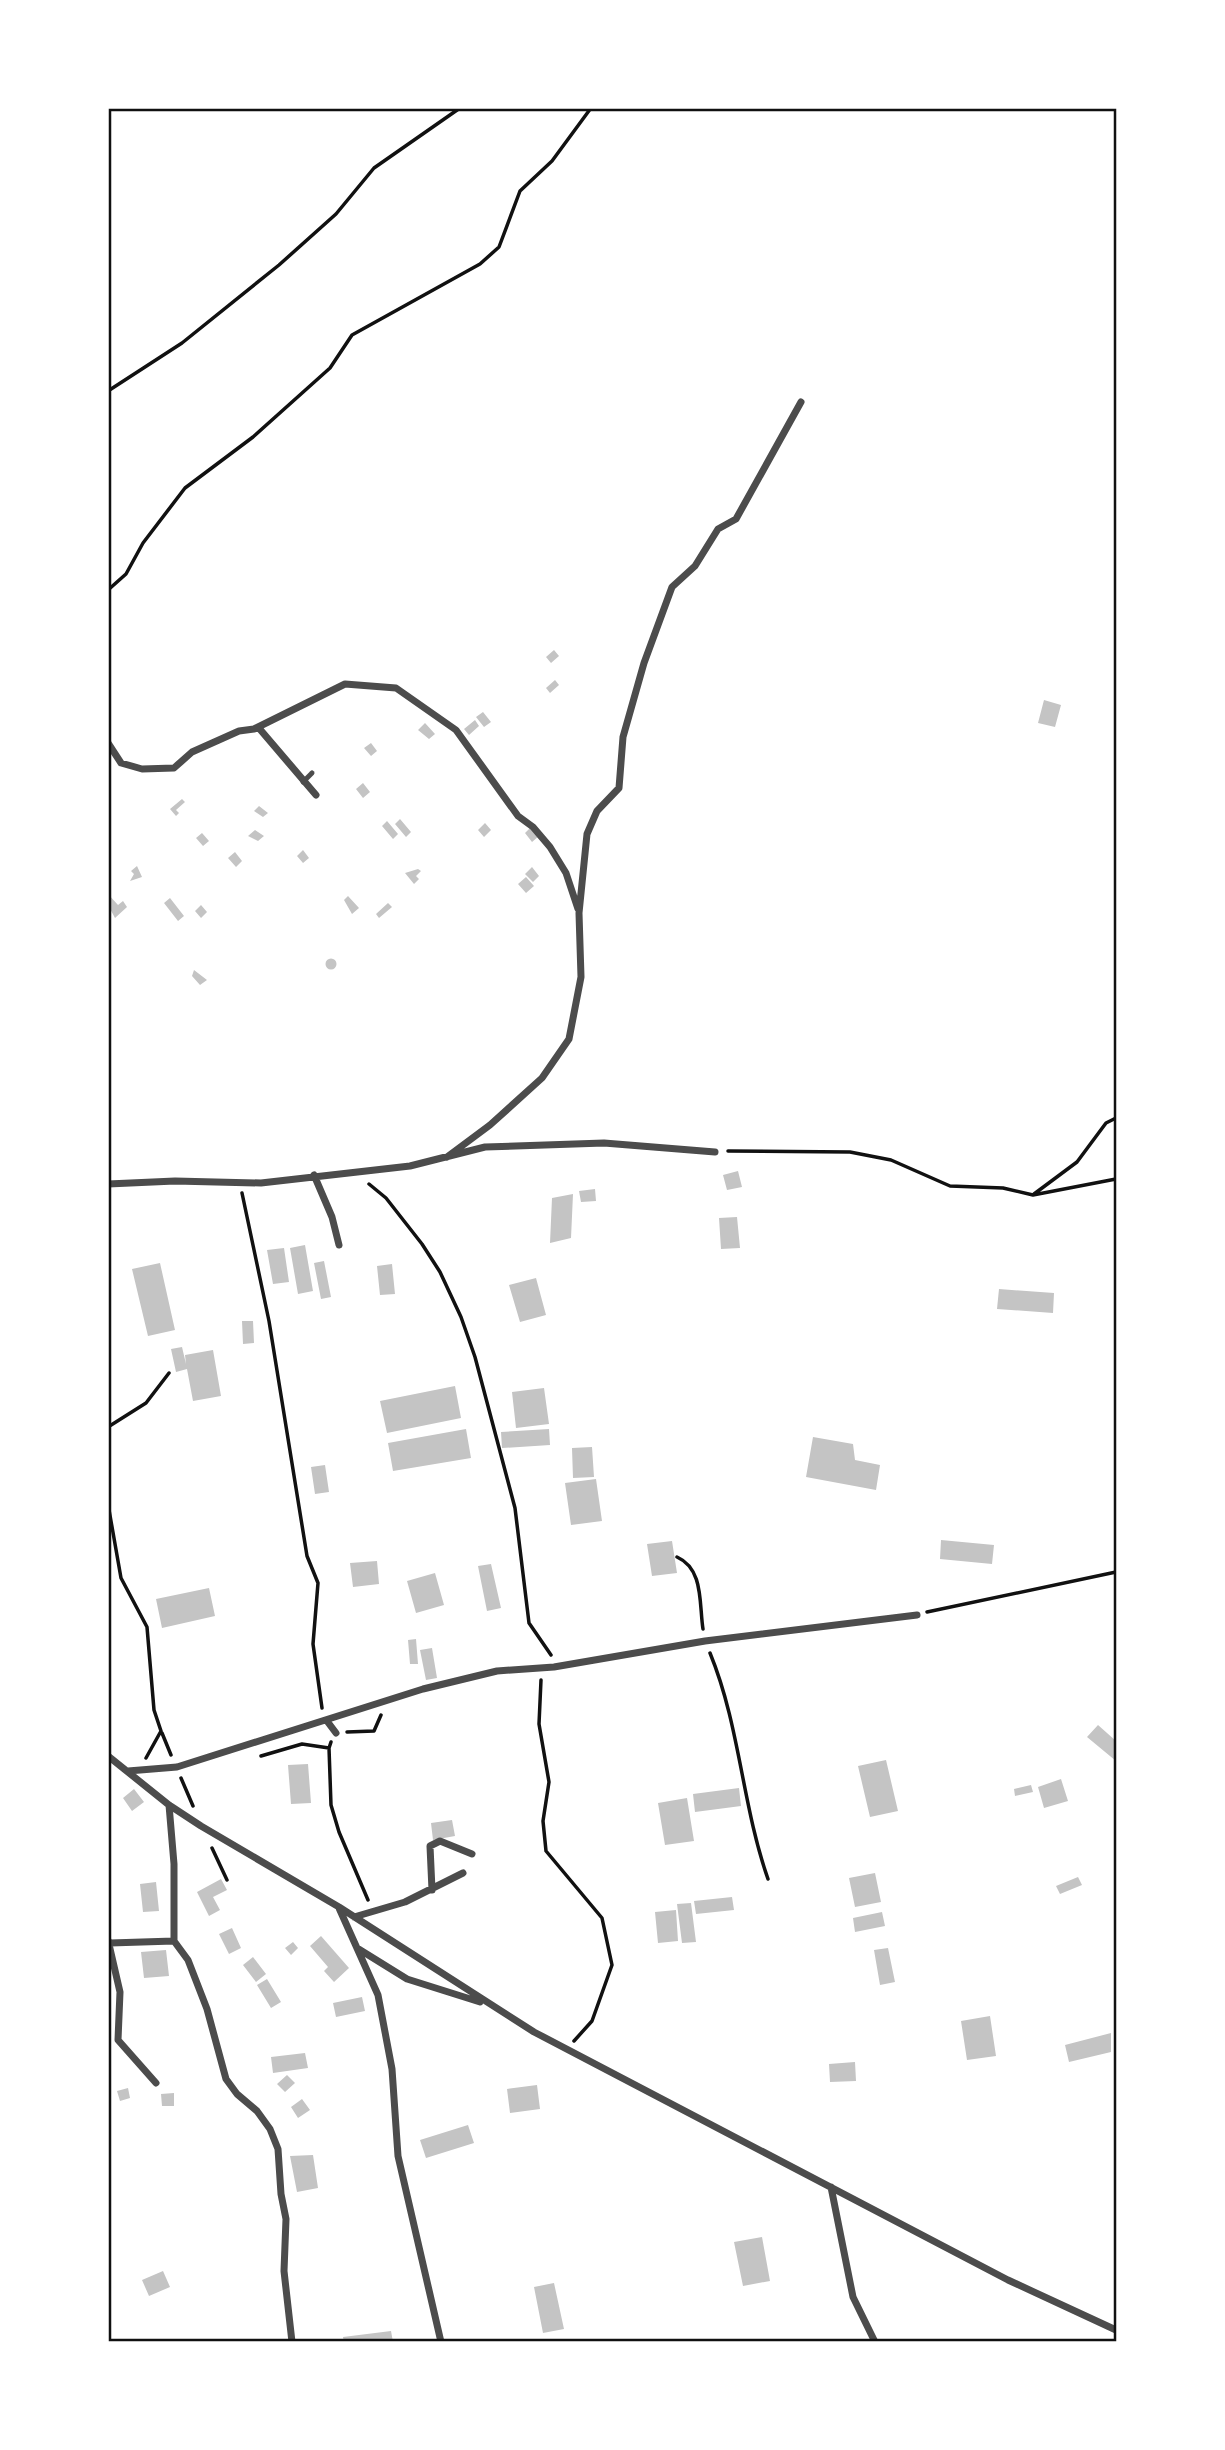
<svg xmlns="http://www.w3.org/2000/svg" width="1225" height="2450" viewBox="0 0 1225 2450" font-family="Georgia,serif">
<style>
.building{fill:#c4c4c4}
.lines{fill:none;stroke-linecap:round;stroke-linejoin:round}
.path{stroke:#111;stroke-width:3.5}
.service{stroke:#4c4c4c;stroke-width:5}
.minor{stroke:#4c4c4c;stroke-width:7}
.neatline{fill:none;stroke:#111;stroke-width:2.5}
</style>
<rect width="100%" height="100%" fill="#fff"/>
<path class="building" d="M554 650 559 656 551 663 546 657Z
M555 680 559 685 550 693 546 688Z
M1044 700 1061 705 1055 727 1038 723Z
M483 712 491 722 484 727 476 717Z
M475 720 479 726 469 735 464 729Z
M425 723 435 734 429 739 418 730Z
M371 743 377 751 371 756 364 748Z
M363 783 370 792 363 798 356 789Z
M182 799 185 802 176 810 179 813 176 816 170 809Z
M259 806 268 813 263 817 254 811Z
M400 819 411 832 406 837 395 824Z
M387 821 398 834 393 839 382 826Z
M485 823 491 830 484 837 478 830Z
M531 827 539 836 532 842 525 833Z
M255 830 264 836 258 841 248 836Z
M202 833 209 841 203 846 196 838Z
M303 850 309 858 303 863 297 856Z
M235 852 242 861 236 867 228 858Z
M137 866 142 877 130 881 134 874 131 871Z
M532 867 539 876 533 882 525 874Z
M418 869 421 871 416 876 419 879 414 884 405 873Z
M526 877 534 886 526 893 518 884Z
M108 894 118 905 123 901 127 907 115 918 108 905Z
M348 896 359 908 352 914 344 900Z
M170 898 184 916 178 921 164 903Z
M388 903 392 907 379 918 376 914Z
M201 905 207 912 201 918 195 911Z
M325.5 964a5.5 5.5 0 1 1 11 0a5.5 5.5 0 1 1-11 0Z
M194 970 207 980 200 985 192 976Z
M738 1171 742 1187 727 1190 723 1175Z
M595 1189 596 1201 581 1202 579 1191Z
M573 1194 571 1238 550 1243 552 1198Z
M737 1217 740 1248 721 1249 719 1218Z
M305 1245 313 1291 298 1294 290 1248Z
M284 1248 289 1282 273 1284 267 1250Z
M324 1261 331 1297 321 1299 314 1263Z
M160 1263 175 1330 148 1336 132 1269Z
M392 1264 395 1294 380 1295 377 1266Z
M536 1278 546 1315 520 1322 509 1285Z
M999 1289 1054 1293 1053 1313 997 1309Z
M242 1321H253L254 1343 243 1344Z
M182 1347 186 1364 185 1355 213 1350 221 1396 193 1401 187 1369 176 1372 171 1349Z
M455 1386 461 1418 387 1433 380 1401Z
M544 1388 549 1424 516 1428 512 1392Z
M466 1429 471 1458 393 1471 388 1443Z
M549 1429 550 1445 502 1448 501 1432Z
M813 1437 853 1444 855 1460 880 1465 876 1490 806 1477Z
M592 1447 594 1477 573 1478 572 1448Z
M325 1465 329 1492 315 1494 311 1467Z
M596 1479 602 1521 571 1525 565 1483Z
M941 1540 994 1545 992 1564 940 1559Z
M672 1541 677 1573 652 1576 647 1544Z
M377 1561 379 1584 353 1587 350 1563Z
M491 1564 501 1608 487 1611 478 1566Z
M435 1573 444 1605 416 1613 407 1581Z
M209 1588 215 1616 162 1628 156 1599Z
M416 1639 418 1664H410L408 1640Z
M432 1648 437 1678 426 1680 420 1650Z
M1098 1725 1116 1741V1761L1087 1737Z
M886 1760 898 1811 870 1817 858 1766Z
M308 1764 311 1803 291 1804 288 1765Z
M1061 1779 1068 1801 1044 1808 1038 1787Z
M1031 1785 1033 1792 1015 1796 1014 1789Z
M739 1788 741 1806 695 1812 693 1794Z
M134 1789 144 1802 132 1811 123 1798Z
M687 1798 694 1841 665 1845 658 1803Z
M452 1820 455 1836 433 1840 431 1823Z
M875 1873 881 1902 855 1907 849 1878Z
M1078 1877 1082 1885 1060 1894 1056 1886Z
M221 1879 227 1890 213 1897 220 1910 209 1916 197 1892Z
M156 1882 159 1911 143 1912 140 1884Z
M732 1897 734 1910 696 1914 694 1901Z
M691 1903 696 1942 682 1943 677 1904Z
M676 1910 678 1941 658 1943 655 1912Z
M882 1912 885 1926 855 1932 853 1918Z
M232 1928 241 1948 229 1954 219 1934Z
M321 1936 349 1968 334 1982 324 1971 328 1967 310 1946Z
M293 1942 298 1948 291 1955 285 1948Z
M888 1948 895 1982 880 1985 874 1950Z
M166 1950 169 1976 144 1978 141 1952Z
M253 1957 266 1974 256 1982 243 1965Z
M267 1979 281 2002 271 2008 257 1985Z
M362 1997 365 2011 336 2017 333 2003Z
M990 2016 996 2056 967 2060 961 2021Z
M1111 2033V2052L1069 2062 1065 2045Z
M305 2053 308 2068 273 2073 271 2057Z
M855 2062 856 2081 830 2082 829 2064Z
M287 2075 295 2083 285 2092 277 2084Z
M537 2085 540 2109 510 2113 507 2089Z
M128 2088 130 2098 120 2101 117 2091Z
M174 2093V2106H162L161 2094Z
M302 2099 310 2110 298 2118 291 2107Z
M468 2125 474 2143 426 2158 420 2140Z
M313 2155 318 2188 297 2192 290 2156Z
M762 2237 770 2281 743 2286 734 2242Z
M163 2271 170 2287 149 2296 142 2280Z
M554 2283 564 2329 543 2333 534 2287Z
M391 2331 393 2342H344L343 2337Z"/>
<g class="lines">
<path class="path" d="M108 391 182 343 279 265 336 214 374 168 460 108
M108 590 126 574 143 543 185 488 253 437 330 368 352 335 480 264 499 247 520 191 552 161 591 108
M728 1151 850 1152 891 1160 950 1186 1003 1188 1033 1195 1116 1179
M369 1184 386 1198 422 1244 440 1272 461 1317 475 1357 515 1508 529 1623 551 1655
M242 1193 269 1321 307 1556 318 1583 313 1644 322 1708
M1034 1194 1077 1162 1106 1123 1116 1118
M108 1427 146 1403 169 1373
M108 1504 121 1578 147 1627 154 1710 161 1731 146 1758
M677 1557C704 1569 699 1604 703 1629
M927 1612 1116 1572
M710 1653C740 1726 742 1805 768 1879
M541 1680 539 1724 549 1782 543 1821 546 1851 602 1918 612 1965 592 2021 574 2041
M347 1732 374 1731 381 1715
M162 1733 171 1755
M329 1748 331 1805 339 1832 368 1900
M261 1756 302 1744 329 1748 331 1742
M181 1778 193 1806
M212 1848 227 1880"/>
<path class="service" d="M303 782 312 773"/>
<path class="minor" d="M258 727 316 795
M108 743 121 763 142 769 174 768 192 752 239 731 254 729 345 684 396 688 456 730 518 816 533 827 550 847 566 873 578 909
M447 1157 490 1125 542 1078 569 1039 581 977 579 913 587 834 597 811 619 788 623 737 644 663 672 587 695 566 718 529 736 519 801 402
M314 1175 332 1217 339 1245
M108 1184 175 1181 261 1183 410 1166 485 1147 604 1143 715 1152
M327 1721 336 1733
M108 1756 169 1805 201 1826 339 1907 534 2032 1008 2280 1116 2330
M128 1771 177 1767 423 1689 497 1671 554 1667 705 1641 917 1615
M169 1805 174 1864V1941L188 1960 207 2009 226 2079 237 2094 257 2111 270 2129 278 2149 281 2194 286 2219 284 2271 292 2342
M432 1890 430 1846 440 1841 472 1854
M339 1908 378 1995 392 2069 398 2156 441 2342
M354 1917 405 1902 463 1873
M108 1940 120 1992 118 2040 156 2083
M110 1943 174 1941
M357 1948 407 1979 480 2002
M831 2187 853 2297 875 2342"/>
</g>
<rect width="1225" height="2450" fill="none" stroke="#ffffff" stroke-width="220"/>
<rect x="110" y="110" width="1005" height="2230" class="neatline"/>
</svg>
